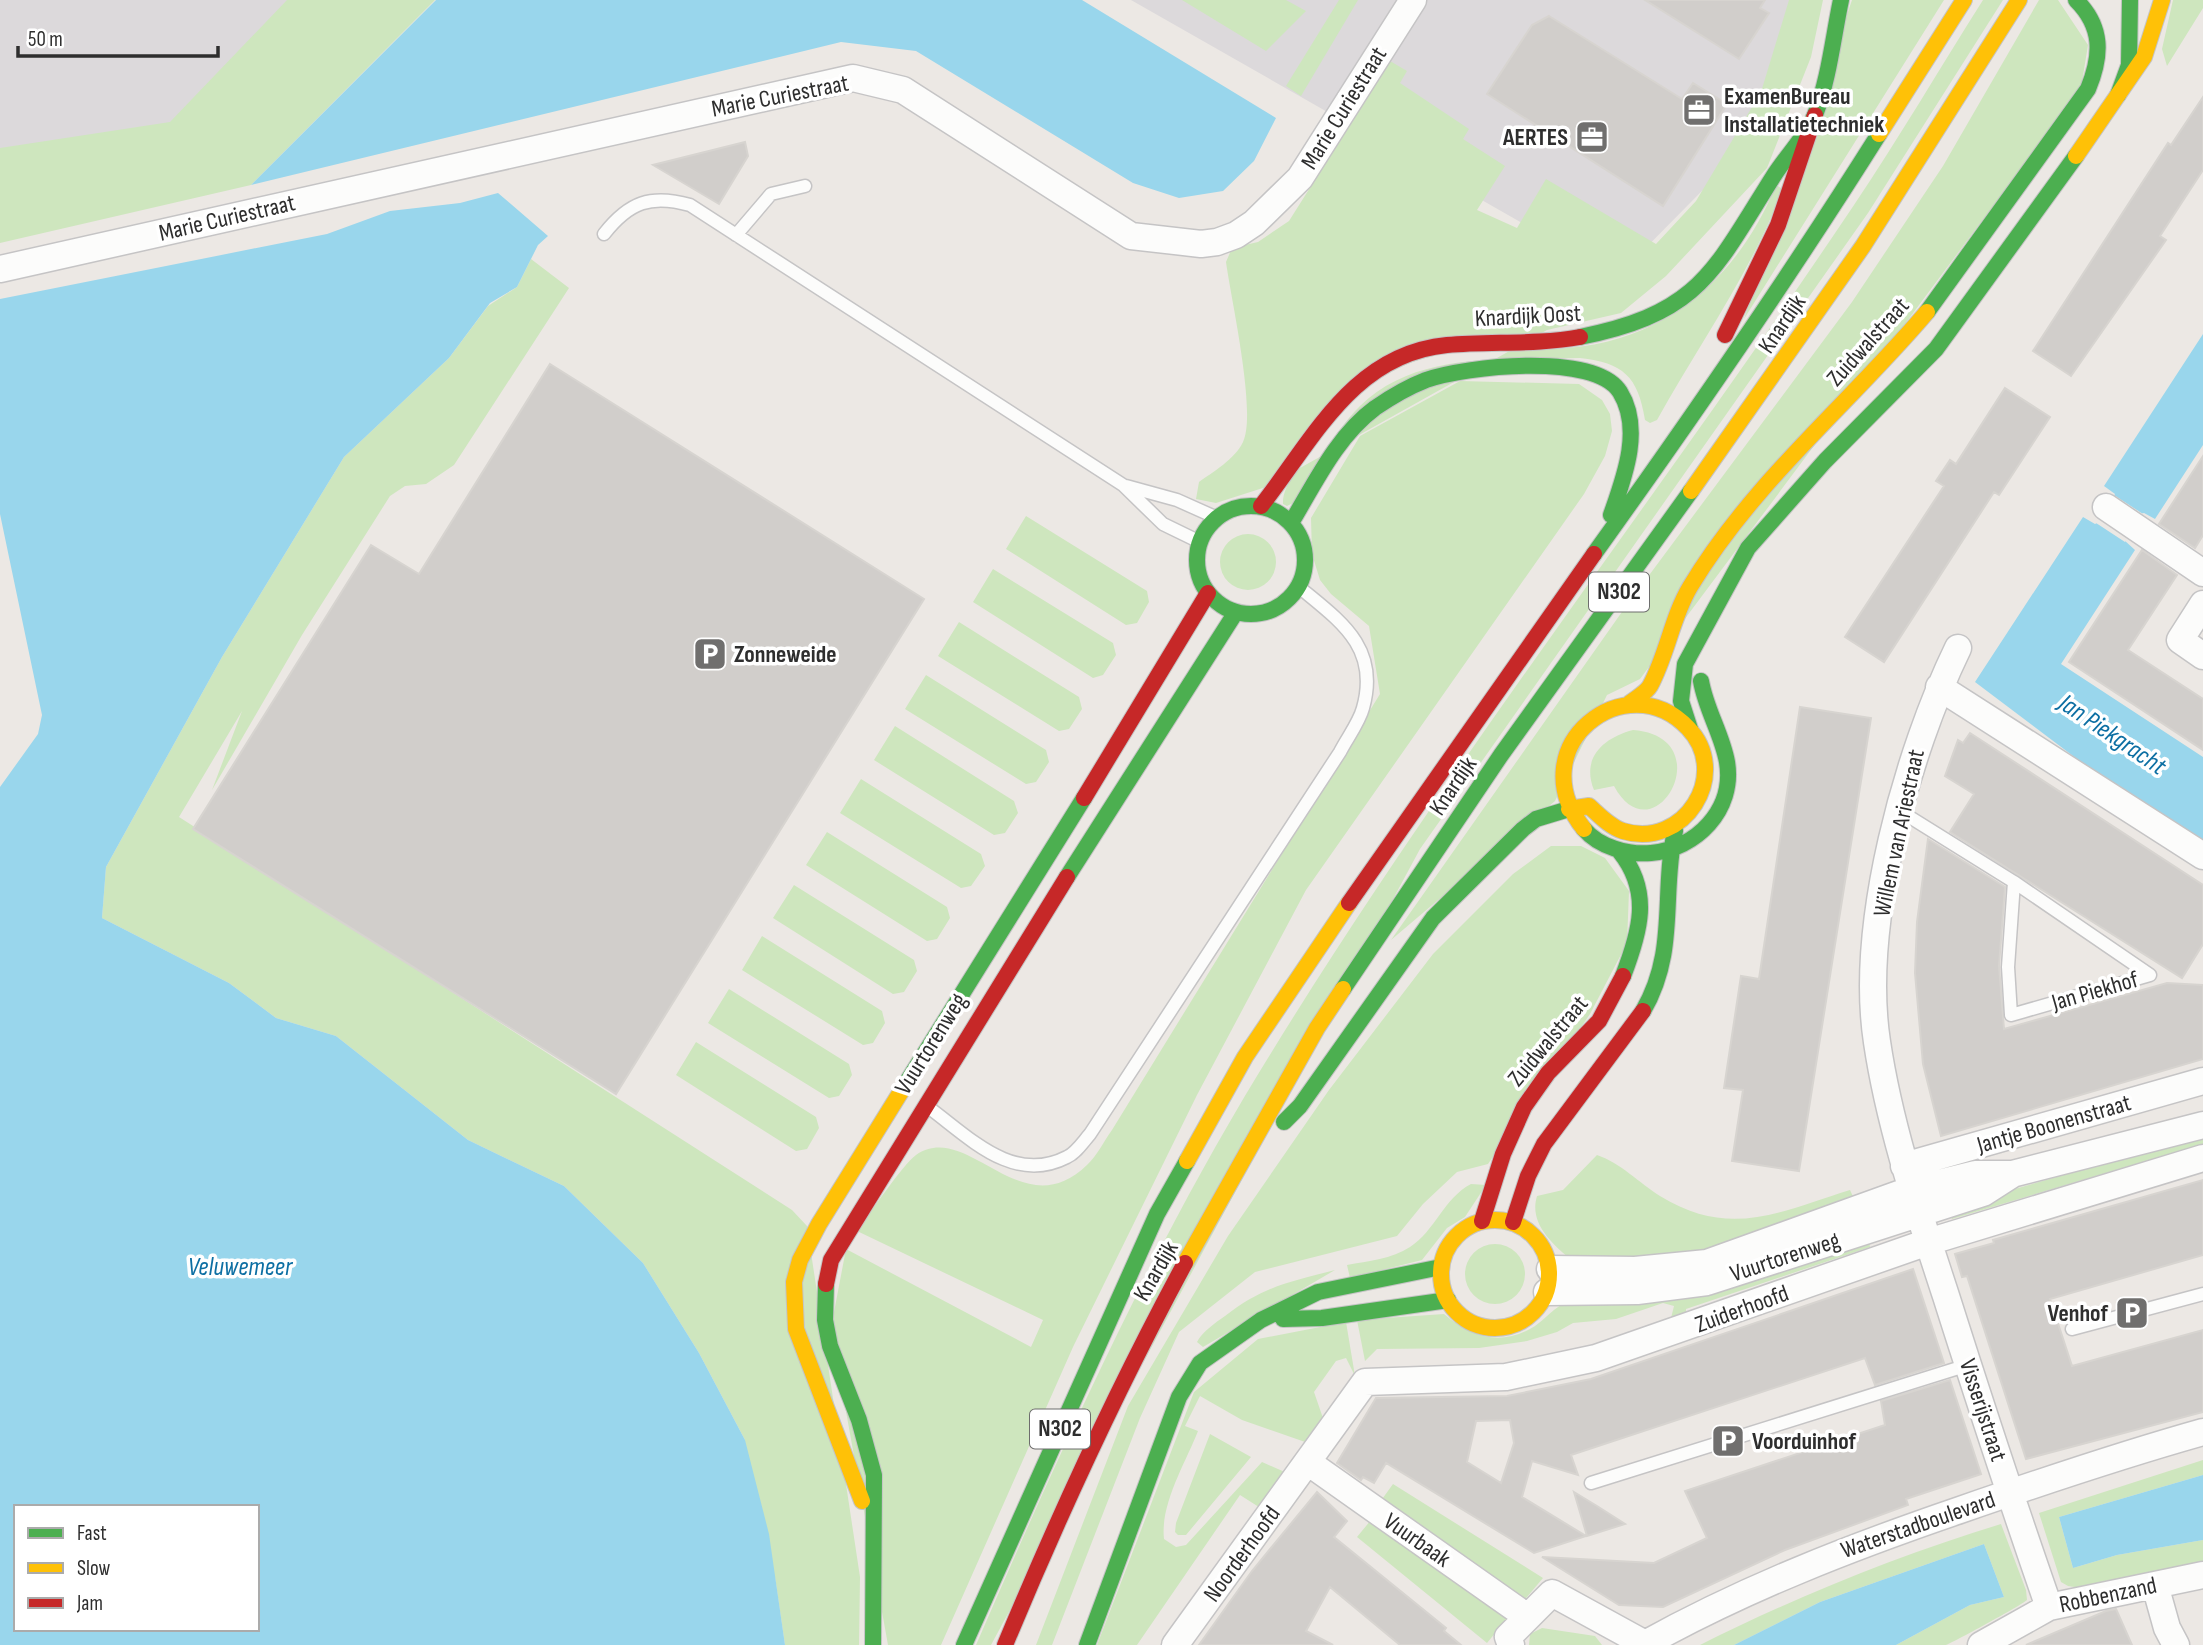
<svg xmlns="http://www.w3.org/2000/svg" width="2203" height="1645" viewBox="0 0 2203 1645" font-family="'Sofia Sans Condensed',sans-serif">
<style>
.industrial{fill:#dcd9db}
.green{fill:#cee6be;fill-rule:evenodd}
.water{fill:#99d6ec;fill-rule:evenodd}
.pier{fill:#ece8e4}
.building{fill:#d1cecb;stroke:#d7d4d0;stroke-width:2;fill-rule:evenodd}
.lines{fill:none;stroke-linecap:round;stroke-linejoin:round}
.lane-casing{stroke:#c5c4c5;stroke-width:15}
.street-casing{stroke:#c5c4c5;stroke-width:29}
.fast-casing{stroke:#c5c4c5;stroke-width:18}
.slow-casing{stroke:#c5c4c5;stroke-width:18}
.jam-casing{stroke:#c5c4c5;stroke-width:18}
.lane{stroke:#fcfcfb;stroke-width:12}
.street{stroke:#fcfcfb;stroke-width:26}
.fast{stroke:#4caf50;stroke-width:16}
.slow{stroke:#ffc107;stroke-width:16}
.jam{stroke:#c62828;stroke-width:16}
.labels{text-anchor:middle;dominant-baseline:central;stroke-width:7;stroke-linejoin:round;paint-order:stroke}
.shield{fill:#fff;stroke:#6d6d6d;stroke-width:2}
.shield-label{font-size:23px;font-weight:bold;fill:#2e2e2e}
.street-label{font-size:24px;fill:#2e2e2e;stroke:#fff}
.poi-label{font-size:24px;font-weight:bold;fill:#2e2e2e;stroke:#fff;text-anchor:start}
.water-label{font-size:26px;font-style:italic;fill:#0d6fa3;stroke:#fff}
</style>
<rect width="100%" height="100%" fill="#ece8e4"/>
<path class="industrial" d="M0 0H343L178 190 0 223Z
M1131 0H1806L1766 126 1617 277Z"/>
<path class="green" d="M287 0H435L251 185 0 243V148L170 122Z
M1182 0H1286L1306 11 1266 51Z
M1339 0H1358L1301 96 1286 86Z
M1789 0H1823L1811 57 1767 168 1666 276 1621 313 1547 330 1266 487 1216 503 1196 499 1199 482C1213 472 1235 459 1243 442 1257 413 1231 299 1226 262L1232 248 1258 242 1289 221 1390 61 1407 71 1400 83 1469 129 1463 139 1505 166 1477 210 1517 228 1546 179 1656 244 1696 201 1761 92Z
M1852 0H1944L1744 319Z
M1983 0H2003L1868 213 1420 849 991 1645H976C1061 1449 1149 1253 1260 1071 1442 772 1659 496 1854 205 1899 138 1940 68 1983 0Z
M2039 0H2058L2088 45 2081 88 1640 679 1607 695 1555 801 1391 940 1624 609 1852 302 1943 166Z
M2173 0H2203V8L2167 66 2162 49Z
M1776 185 1783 189C1751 272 1700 343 1657 420L1650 423 1645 420C1638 376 1623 363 1580 358 1507 360 1417 350 1360 406 1332 434 1315 470 1293 503L1287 506 1283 504C1282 484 1305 460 1316 445 1343 405 1378 371 1425 358 1471 345 1521 352 1568 348 1668 340 1739 276 1776 185Z
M531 259 569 288 454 465 426 484 405 486 390 496 302 635 212 790 242 711 179 817 792 1210 807 1226 860 1577 859 1645H785L775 1577 770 1645H0V898L745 1440 699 1353 643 1263 564 1186 468 1140 336 1036 276 1018 229 983 102 918 106 867 222 657 344 457 449 358 488 306 517 287ZM16 1507H257V1629H16Z
M1460 381 1579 384 1602 400 1610 414 1612 431 1605 456 1584 494 1306 890 1197 1095 1073 1347 941 1645H888L831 1328 846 1249 1031 1347 1043 1320 857 1231C869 1215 903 1164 916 1155 968 1119 1021 1229 1087 1165 1097 1156 1104 1141 1112 1130L1380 694 1369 626 1331 594 1320 580 1312 554 1311 518 1360 436Z
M1026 516 1147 591 1149 602 1137 623 1126 625 1006 549Z
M1220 562a28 28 0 1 1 56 0a28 28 0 1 1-56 0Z
M993 569 1113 643 1116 655 1103 675 1093 678 973 602Z
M959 622 1079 697 1082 709 1069 729 1059 731 938 656Z
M926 675 1046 750 1049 762 1036 782 1026 784 905 709Z
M895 726 1014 801 1018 813 1005 833 994 835 874 760Z
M1633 730C1723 737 1654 860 1614 786L1594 790C1581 758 1603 738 1633 730Z
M861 779 981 854 985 866 971 886 961 888 840 813Z
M827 832 947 907 950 918 937 939 927 941 806 865Z
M1551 846H1581L1605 858 1629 891 1627 943 1590 1014 1488 1164 1457 1172 1423 1204 1397 1236 1255 1272 1179 1332 1140 1418 1052 1645H1036L1128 1406 1228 1236 1329 1090 1433 954 1513 874Z
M794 885 914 960 917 971 904 992 893 994 773 918Z
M762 936 882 1011 885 1023 873 1043 863 1045 742 970Z
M729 989 849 1064 852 1075 839 1096 829 1098 708 1023Z
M696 1042 816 1117 819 1128 807 1149 796 1151 676 1075Z
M2203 1135V1144L1952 1219 1949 1210 1952 1207Z
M1597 1155C1621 1163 1639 1183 1660 1196 1730 1239 1779 1212 1850 1190L1856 1203 1679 1258H1569C1550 1242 1529 1222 1537 1196L1563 1190Z
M1471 1184 1486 1185 1465 1217 1447 1228 1422 1260 1350 1278 1347 1265C1368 1261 1392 1259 1410 1247 1435 1231 1444 1198 1471 1184Z
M1868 1236 1870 1247 1686 1309V1319L1669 1326 1674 1306 1663 1303 1616 1319 1573 1323 1557 1332 1527 1341 1479 1348 1377 1349 1365 1361 1357 1320 1444 1314C1472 1338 1502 1347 1535 1326 1544 1320 1551 1311 1561 1305Z
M1465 1274a30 30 0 1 1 60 0a30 30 0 1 1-60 0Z
M1335 1270 1203 1347 1197 1342C1202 1332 1215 1323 1225 1316 1264 1286 1289 1282 1335 1270Z
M1346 1322 1355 1376 1346 1358 1336 1361 1314 1392 1324 1421 1308 1443 1242 1420 1200 1396 1185 1426 1198 1431C1186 1462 1160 1504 1164 1539L1176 1547 1186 1545 1262 1462 1287 1473 1262 1509 1240 1495 1137 1645H1097L1194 1392 1258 1339Z
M1210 1434 1251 1457 1186 1535H1178L1175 1532 1176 1523Z
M2203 1460V1475L2059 1517 2073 1568 2117 1555 2203 1540V1562L2080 1588 2068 1586 2061 1582 2039 1513Z
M1393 1484 1543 1578 1521 1604 1380 1502Z
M1371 1520 1510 1615 1487 1643 1357 1537Z
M2001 1524 2026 1590 2027 1600C2022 1605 1950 1644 1946 1645 1931 1645 1912 1645 1896 1645L1970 1605 2004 1597 1984 1544 1820 1602 1734 1645H1700C1798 1596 1897 1556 2001 1524Z
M1542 1628 1595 1636 1602 1645H1529L1530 1634Z"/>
<path class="water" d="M436 0H1082L1276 118 1254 161 1223 191 1179 198 1133 183 916 51 841 42 251 185Z
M498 193 548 236 538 245 517 287 490 303 449 358 344 457 222 657 106 867 102 918 229 983 276 1018 336 1036 468 1140 564 1186 643 1263 699 1353 745 1440 769 1534 785 1645H0V787L38 734 42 715 0 514V299L327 234 390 211 460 203ZM16 1507H257V1629H16Z
M2203 334V445L2155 519 2144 513 2140 514 2124 540 2135 550 2061 664 2203 757V854L1975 682 2083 517 2095 524 2099 522 2115 494 2104 486Z
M2203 1475V1540L2117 1555 2073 1568 2059 1517Z
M1984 1544 2004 1597 1970 1605 1896 1645H1734L1820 1602Z"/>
<path class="pier" d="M2114 495 2143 514 2125 542 2096 523Z"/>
<path class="building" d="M1645 0H1765L1760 8 1769 13 1739 59Z
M1549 16 1682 99 1693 83 1727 104 1663 206 1487 94 1532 25Z
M2203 97V170L2160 236 2166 240 2071 376 2033 351 2168 143 2171 145Z
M745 142 748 156 719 204 653 165Z
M550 364 924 599 616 1094 193 829 371 545 419 574Z
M2005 388 2050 417 1999 495 1994 492 1884 662 1845 637 1944 486 1936 481 1950 460 1956 464Z
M2203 456V535L2195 548 2159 524Z
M2142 550 2177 575 2128 650 2203 699V750L2069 662Z
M1800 707 1871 718 1799 1171 1732 1161 1743 1090 1724 1088 1741 976 1759 979Z
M1970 733 2203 885V944L2182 978 1950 832 1974 794 1945 776 1958 740 1963 743Z
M1928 839 2005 887 1999 966 2004 1029 2167 983 2203 985V1059L1941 1136 1923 1064 1915 973 1917 922Z
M2203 1180V1255L2050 1299 2072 1366 2203 1330V1412L2026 1459 1967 1276 1962 1277 1955 1254 1994 1243 1993 1240Z
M1913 1269 1944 1363 1875 1385 1865 1358 1571 1455 1578 1475 1532 1461 1522 1497 1586 1536 1534 1553 1386 1463 1374 1483 1363 1477 1361 1480 1337 1463 1376 1398 1507 1396 1591 1379ZM1510 1420 1514 1443 1501 1483 1467 1462 1476 1421Z
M1950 1380 1981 1474 1906 1499 1908 1505 1785 1550 1663 1607 1619 1605 1542 1557 1654 1563 1707 1538 1685 1491 1885 1425 1881 1401Z
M1317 1492 1347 1521 1334 1537 1446 1628 1444 1631 1461 1645H1400L1330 1587 1306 1631 1333 1645H1199L1252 1571Z
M1574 1492 1597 1506 1625 1524 1587 1536Z
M2116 1609 2132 1645H2026L2106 1611Z"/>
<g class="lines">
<defs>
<path id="lane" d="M604 234C629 202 651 194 690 205L1123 485 1163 524 1200 542
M736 235 771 194 805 186
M1126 486 1177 500 1215 517
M1900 811 2014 882 2150 975 2011 1015 2008 967 2014 882
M928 1107C969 1137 1013 1185 1067 1157 1076 1153 1083 1142 1090 1134L1340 752C1347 738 1359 723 1363 708 1380 647 1340 621 1299 587
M2072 1329 2203 1294
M1591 1483 1968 1365"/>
<path id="street" d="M0 269 853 78 903 90 1131 236 1201 244 1217 242 1236 235 1254 223 1300 178 1413 0
M2106 507 2203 573
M2203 604 2180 640 2203 656
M1958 648C1907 753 1859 924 1877 1042 1890 1129 1919 1213 1946 1296 1979 1400 2013 1504 2049 1607
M1939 687 2203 856
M1904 1166 2203 1081
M1550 1269 1635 1270 1707 1263 1910 1190 1975 1174H2012L2203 1125
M1547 1292 1637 1291 1707 1282 1983 1193 2011 1175
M1309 1463 1526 1616
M2155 1585 2167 1628 2176 1645
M1175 1645 1365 1382 1506 1377 1596 1358 1928 1242 2203 1158
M1511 1645 1508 1637 1552 1593 1645 1644
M1643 1645C1746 1588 1849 1548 1960 1510 2041 1482 2121 1455 2203 1432
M1981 1645 2049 1607 2203 1575"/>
<path id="fast" d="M2118 95 2129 65 2130 0
M1927 312 2088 89C2102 55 2103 27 2076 0
M1580 337C1700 313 1713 272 1773 177 1786 156 1805 138 1815 115 1829 79 1833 38 1841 0
M1197 560a54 54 0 1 1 108 0a54 54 0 1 1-108 0Z
M1291 523C1315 483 1337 436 1375 408 1391 397 1408 387 1426 380 1466 366 1595 352 1620 392 1643 429 1624 478 1611 515
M1594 554C1693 416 1789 277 1879 134
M1690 729 1681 701 1685 664 1748 548 1825 461 1936 349 2076 156
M1584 829C1599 847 1628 855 1651 853 1696 849 1735 810 1727 762 1722 734 1706 710 1701 681
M1620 852C1652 892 1640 932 1623 976
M1067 877 1236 612
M1343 989 1501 755 1691 491
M1643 1011C1678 951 1661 895 1675 831
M902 1090 1084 798
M1284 1122 1300 1106 1433 918 1523 829 1536 819 1569 809
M826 1284 825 1320 830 1346 859 1420 874 1475 873 1645
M1283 1319 1322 1318 1448 1300
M964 1645 1157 1214 1187 1161
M1087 1645 1179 1397 1200 1363 1261 1320 1318 1292 1441 1267"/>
<path id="slow" d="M1879 134 1964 0
M2076 156 2144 57 2162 0
M1691 491 1863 246 2019 0
M1630 703C1636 698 1646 693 1650 686 1667 655 1672 617 1690 587 1753 482 1848 405 1927 312
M1569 809 1589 806C1599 815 1610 827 1623 831 1684 850 1732 774 1688 728 1627 663 1518 746 1584 829
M1187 1161 1245 1057 1349 903
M1441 1274a54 54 0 1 1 108 0a54 54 0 1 1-108 0Z
M1185 1263 1317 1028 1343 989
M862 1501 796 1329 794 1282 800 1260 819 1224 902 1090"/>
<path id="jam" d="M1725 335 1778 225 1815 115
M1261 506C1313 440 1353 354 1447 345 1492 341 1536 345 1580 337
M1084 798 1208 593
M1349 903 1594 554
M1482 1221 1503 1154 1524 1107 1548 1073 1599 1021 1623 976
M1513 1222 1528 1176 1544 1144 1643 1011
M826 1284 831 1260 1067 877
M1005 1645C1059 1515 1118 1387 1185 1263"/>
</defs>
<use href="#lane" class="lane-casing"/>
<use href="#street" class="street-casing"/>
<use href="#fast" class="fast-casing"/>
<use href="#slow" class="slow-casing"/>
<use href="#jam" class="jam-casing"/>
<use href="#lane" class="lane"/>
<use href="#street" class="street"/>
<use href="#fast" class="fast"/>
<use href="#slow" class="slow"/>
<use href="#jam" class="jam"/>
</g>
<defs>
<symbol id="office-square" viewBox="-11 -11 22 22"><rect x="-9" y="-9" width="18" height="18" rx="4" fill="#706f6e" stroke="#fff"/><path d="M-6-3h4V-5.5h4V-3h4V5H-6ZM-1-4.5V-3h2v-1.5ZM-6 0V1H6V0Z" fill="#fff"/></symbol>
<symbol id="parking-square" viewBox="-11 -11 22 22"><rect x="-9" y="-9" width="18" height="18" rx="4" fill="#706f6e" stroke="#fff"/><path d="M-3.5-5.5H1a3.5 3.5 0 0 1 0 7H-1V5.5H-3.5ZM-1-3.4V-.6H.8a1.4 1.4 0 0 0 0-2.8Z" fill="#fff"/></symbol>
</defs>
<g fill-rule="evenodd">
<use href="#office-square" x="1680" y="91" width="38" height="38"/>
<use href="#office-square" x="1573" y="118" width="38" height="38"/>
<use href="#parking-square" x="691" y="635" width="38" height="38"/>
<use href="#parking-square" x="2113" y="1294" width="38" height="38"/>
<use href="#parking-square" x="1709" y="1422" width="38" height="38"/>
</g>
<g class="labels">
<g class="shield">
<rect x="1589" y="572.5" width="60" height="39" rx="5"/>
<rect x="1030" y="1409.5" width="60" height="39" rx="5"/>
</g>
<g class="shield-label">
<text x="1619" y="592">N302</text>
<text x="1060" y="1429">N302</text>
</g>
<g class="street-label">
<text transform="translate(780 96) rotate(-11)">Marie Curiestraat</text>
<text transform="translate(1344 108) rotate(-58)">Marie Curiestraat</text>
<text transform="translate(227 218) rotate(-13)">Marie Curiestraat</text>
<text transform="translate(1528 316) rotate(-3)">Knardijk Oost</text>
<text transform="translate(1782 324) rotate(-56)">Knardijk</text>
<text transform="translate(1868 342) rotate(-48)">Zuidwalstraat</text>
<text transform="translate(1453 786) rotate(-56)">Knardijk</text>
<text transform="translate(1899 833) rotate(-78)">Willem van Ariestraat</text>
<text transform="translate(2095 991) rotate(-16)">Jan Piekhof</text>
<text transform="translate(1548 1041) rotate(-50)">Zuidwalstraat</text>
<text transform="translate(931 1044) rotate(-58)">Vuurtorenweg</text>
<text transform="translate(2054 1124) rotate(-16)">Jantje Boonenstraat</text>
<text transform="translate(1785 1257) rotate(-18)">Vuurtorenweg</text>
<text transform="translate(1156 1271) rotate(-60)">Knardijk</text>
<text transform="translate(1742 1309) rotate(-20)">Zuiderhoofd</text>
<text transform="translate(1983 1410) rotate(72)">Visserijstraat</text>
<text transform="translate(1918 1525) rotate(-19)">Waterstadboulevard</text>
<text transform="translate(1417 1540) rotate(35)">Vuurbaak</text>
<text transform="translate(1242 1554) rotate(-54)">Noorderhoofd</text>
<text transform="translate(2108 1595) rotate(-12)">Robbenzand</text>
</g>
<g class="poi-label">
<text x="1724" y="96">ExamenBureau<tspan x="1724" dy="28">Installatietechniek</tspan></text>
<text x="1568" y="137" text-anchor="end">AERTES</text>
<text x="734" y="654">Zonneweide</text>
<text x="2108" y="1313" text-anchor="end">Venhof</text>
<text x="1752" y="1441">Voorduinhof</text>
</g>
<g class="water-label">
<text transform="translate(2112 735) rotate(34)">Jan Piekgracht</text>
<text x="240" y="1267">Veluwemeer</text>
</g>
</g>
<rect x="14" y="1505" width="245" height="126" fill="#ffffff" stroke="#ababab" stroke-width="2"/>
<rect x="28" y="1528" width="35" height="10" fill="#4caf50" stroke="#ababab" stroke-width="2"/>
<text x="77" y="1540" font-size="21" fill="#2e2e2e">Fast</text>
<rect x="28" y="1563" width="35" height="10" fill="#ffc107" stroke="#ababab" stroke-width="2"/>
<text x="77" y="1575" font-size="21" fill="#2e2e2e">Slow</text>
<rect x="28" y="1598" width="35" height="10" fill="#c62828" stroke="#ababab" stroke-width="2"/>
<text x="77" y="1610" font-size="21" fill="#2e2e2e">Jam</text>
<path d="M18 46v10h200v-10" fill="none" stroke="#2e2e2e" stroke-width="3.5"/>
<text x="28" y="46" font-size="21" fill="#2e2e2e" stroke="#ffffff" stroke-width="5" paint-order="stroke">50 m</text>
</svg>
